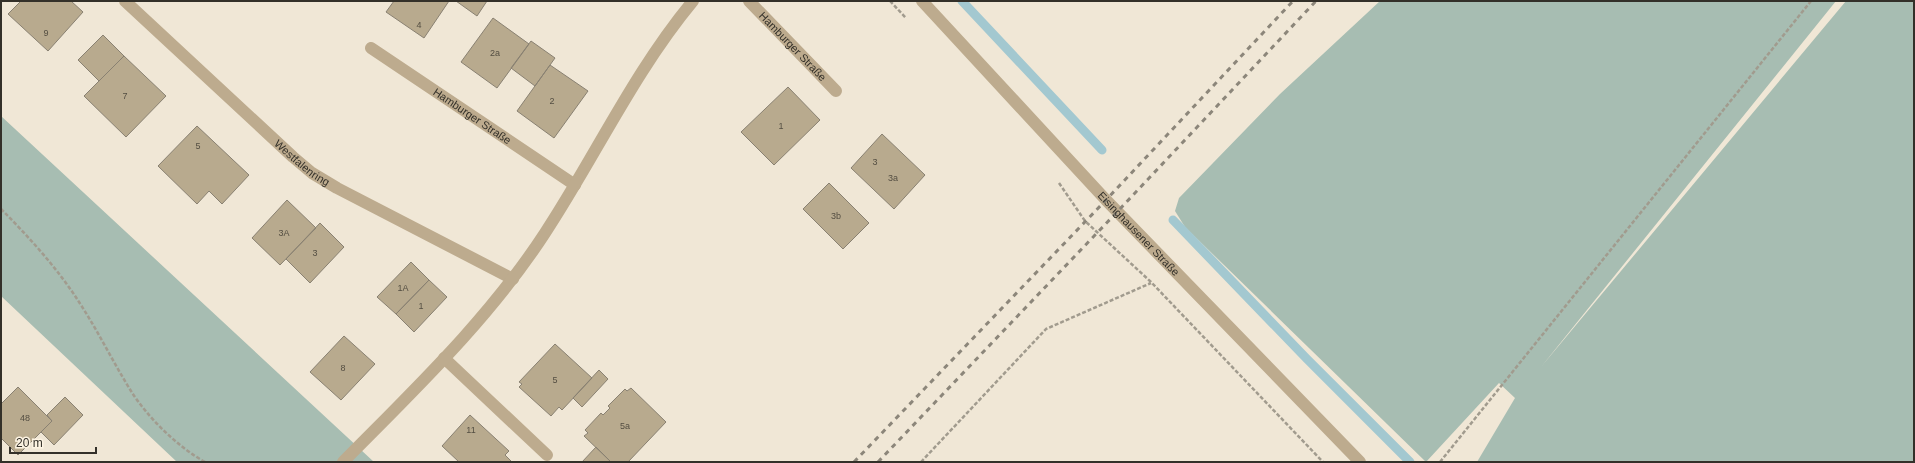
<svg xmlns="http://www.w3.org/2000/svg" width="1915" height="463" viewBox="0 0 1915 463" font-family="Helvetica,sans-serif">
<style>
.green{fill:#a7bdb2}
.lines{fill:none;stroke-linecap:round;stroke-linejoin:round}
.stream{stroke:#a3c8d0;stroke-width:9}
.building{fill:#b8aa8e;stroke:#898172}
.path{stroke:#a19b8e;stroke-width:2.5;stroke-dasharray:4 2;stroke-linecap:butt}
.minor{stroke:#bdab8e;stroke-width:12}
.rail{stroke:#8c867a;stroke-width:3;stroke-dasharray:5 5;stroke-linecap:butt}
.labels{text-anchor:middle;dominant-baseline:central;stroke-width:3;stroke-linejoin:round;paint-order:stroke}
.number-label{font-size:9px;fill:#544e42}
.street-label{font-size:11px;fill:#333029;stroke:#fdf4e3}
</style>
<rect width="100%" height="100%" fill="#f0e7d6"/>
<path class="green" d="M1380 1H1836L1541 367 1846 1H1914V462H1477L1515 398 1499 383 1426 462 1185 227 1175 211 1179 198 1280 94Z
M1 116 374 462H177L1 296Z"/>
<g class="lines">
<path class="stream" d="M962 1 1102 150
M1173 220 1307 359 1410 462"/>
</g>
<path class="building" d="M21 1H71L83 12 48 51 8 14Z
M394 1H449L424 38 386 12Z
M456 1H487L477 16Z
M493 18 529 44 497 88 461 62Z
M103 35 124 56 99 81 78 60Z
M531 41 555 58 535 86 511 68Z
M124 56 166 96 126 137 84 96Z
M550 65 588 91 554 138 517 111Z
M788 87 820 120 774 165 741 132Z
M197 126 249 175 222 204 209 191 197 204 158 166Z
M882 134 925 175 894 209 851 168Z
M829 183 869 223 843 249 803 209Z
M287 200 316 228 280 265 252 238Z
M320 223 344 247 310 283 286 259Z
M411 262 429 280 396 314 377 297Z
M429 280 447 297 414 332 396 314Z
M344 336 375 364 341 400 310 372Z
M555 344 592 378 562 410 559 407 551 416 519 387 522 384 519 382Z
M599 370 608 379 582 407 573 398Z
M18 387 52 421 18 455 1 438V404Z
M631 388 666 422 628 462H611L584 436 588 433 585 430 601 413 603 415 610 408 608 406 625 389 627 391Z
M65 397 83 415 54 445 41 432 52 421 47 415Z
M470 415 509 451 505 455 512 462H459L442 446Z
M596 447 611 462H582Z"/>
<g class="lines">
<path class="path" d="M890 1 906 18
M1059 183 1085 221 1151 282 1323 462
M1 209C28 236 58 269 79 302 98 331 113 362 131 391 148 418 178 447 205 462
M921 462 1046 329 1151 283
M1440 462 1811 1"/>
<g class="minor">
<path id="s1" d="M125 1 293 157 312 173 337 188 513 279"/>
<path id="s2" d="M749 1 836 91"/>
<path id="s3" d="M922 1 1106 200 1360 462"/>
<path id="s4" d="M371 48 575 185"/>
<path d="M444 358 547 455"/>
<path d="M343 462C414 390 489 319 545 233 595 157 634 72 693 1"/>
</g>
<path class="rail" d="M854 462 1106 200 1293 1
M878 462 1118 211 1316 1"/>
</g>
<g class="labels">
<g class="number-label">
<text x="419" y="25">4</text>
<text x="46" y="33">9</text>
<text x="495" y="53">2a</text>
<text x="125" y="96">7</text>
<text x="552" y="101">2</text>
<text x="781" y="126">1</text>
<text x="198" y="146">5</text>
<text x="875" y="162">3</text>
<text x="893" y="178">3a</text>
<text x="836" y="216">3b</text>
<text x="284" y="233">3A</text>
<text x="315" y="253">3</text>
<text x="403" y="288">1A</text>
<text x="421" y="306">1</text>
<text x="343" y="368">8</text>
<text x="555" y="380">5</text>
<text x="25" y="418">48</text>
<text x="625" y="426">5a</text>
<text x="471" y="430">11</text>
</g>
<g class="street-label">
<text stroke="none"><textPath href="#s2" startOffset="63">Hamburger Straße</textPath></text>
<text stroke="none"><textPath href="#s4" startOffset="122">Hamburger Straße</textPath></text>
<text stroke="none"><textPath href="#s1" startOffset="240">Westfalenring</textPath></text>
<text stroke="none"><textPath href="#s3" startOffset="318">Eisinghausener Straße</textPath></text>
</g>
</g>
<rect width="1915" height="463" fill="none" stroke="#333029" stroke-width="4"/>
<path d="M10 447v6h86v-6" fill="none" stroke="#333029" stroke-width="2"/>
<text x="16" y="447" font-size="12" fill="#333029" stroke="#fdf4e3" stroke-width="3" paint-order="stroke">20 m</text>
</svg>
